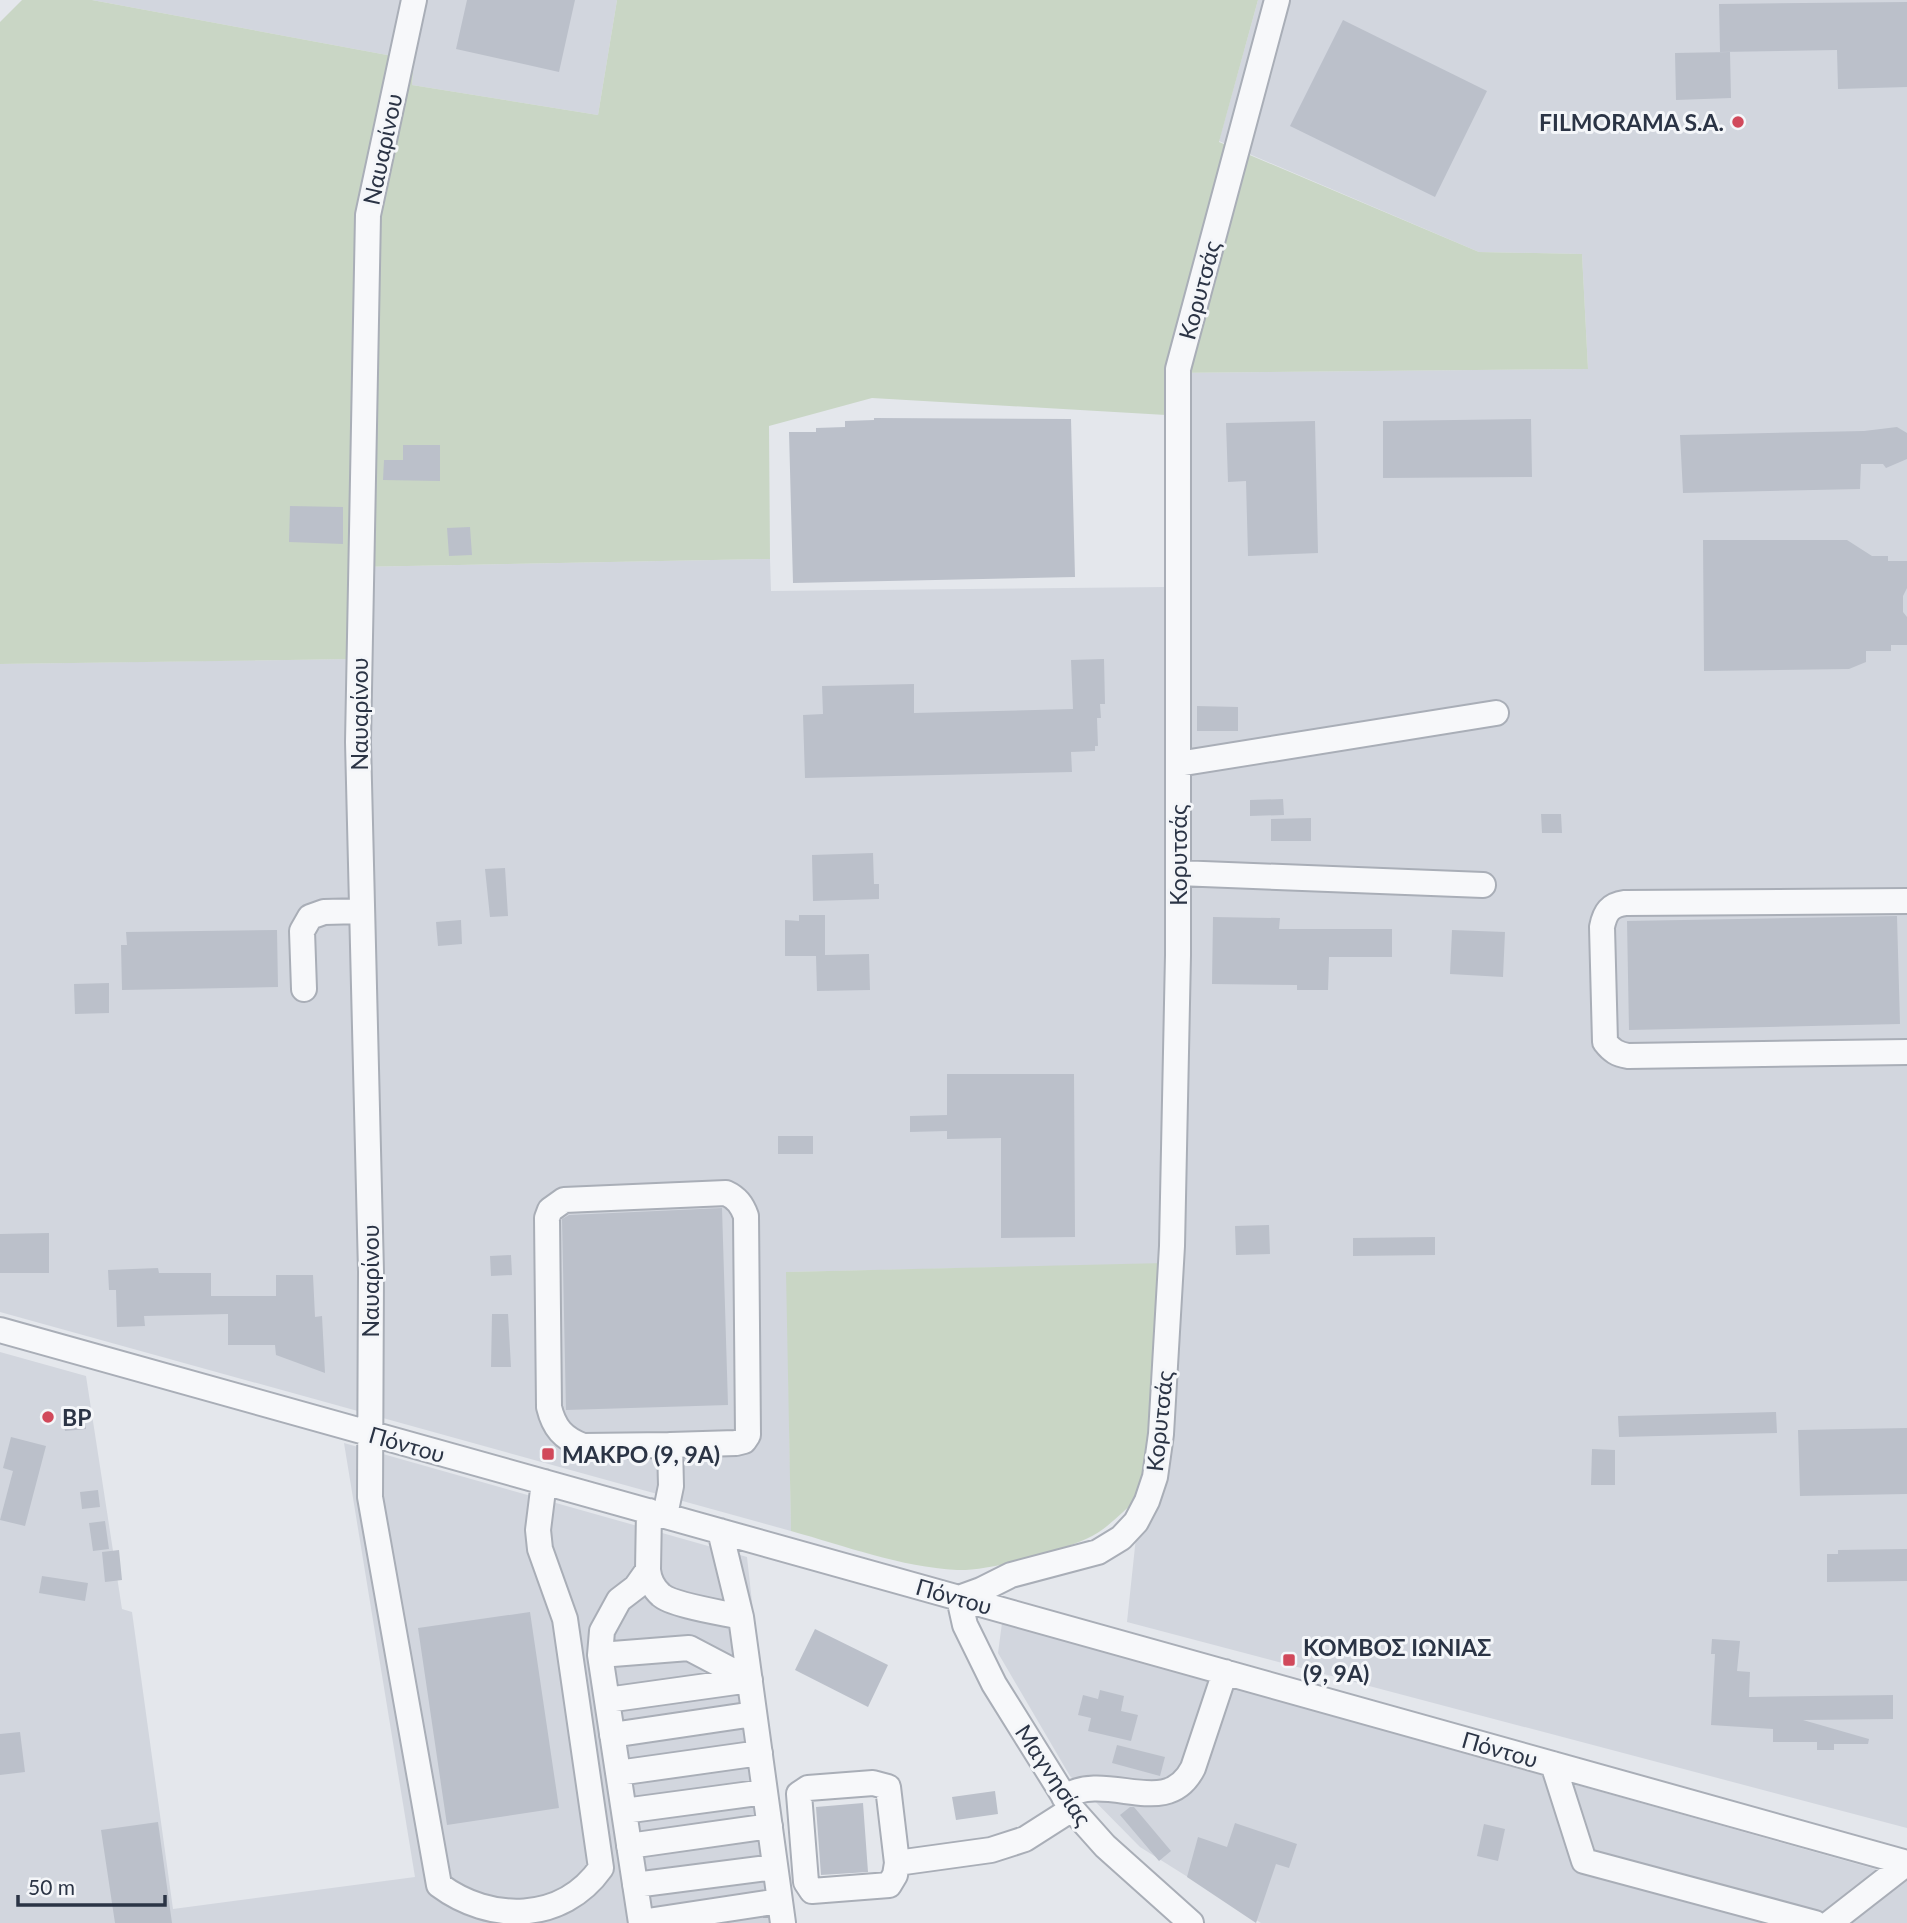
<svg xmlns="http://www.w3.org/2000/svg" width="1907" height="1923" viewBox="0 0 1907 1923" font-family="Lato,sans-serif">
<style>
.built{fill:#d2d6de}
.green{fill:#c9d6c5}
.building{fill:#bbc0ca}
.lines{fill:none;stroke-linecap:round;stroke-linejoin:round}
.minor-casing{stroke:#a9aeb7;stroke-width:28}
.minor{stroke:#f7f8fa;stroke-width:24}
.poi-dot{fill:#d1495b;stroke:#f4f6f9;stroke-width:2.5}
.labels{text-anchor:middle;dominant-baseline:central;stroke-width:6;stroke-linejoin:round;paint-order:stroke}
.poi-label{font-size:23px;font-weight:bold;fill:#2b3445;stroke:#f4f6f9;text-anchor:start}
.street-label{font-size:23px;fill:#2b3445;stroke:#f4f6f9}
</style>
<rect width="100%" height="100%" fill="#e4e7ec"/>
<path class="built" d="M92 0H617L598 115 412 85 414 60Z
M1258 0H1907V1828L1127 1622 1165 1264 787 1272 791 1531 0 1312V664L353 659 356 567 770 559 771 591 1166 587 1167 373 1588 369 1582 254 1479 252 1219 141Z
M0 1352 86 1376 122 1609 132 1612 173 1909 415 1877 344 1443 747 1557 760 1674 796 1923H0Z
M1002 1623 1907 1878V1923H1261L1140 1847 1070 1776 998 1653Z"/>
<path class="green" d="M22 0H92L414 60 412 85 598 115 617 0H1258L1219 142 1479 252 1582 254 1588 369 1167 373 1166 415 872 398 769 426 770 559 356 567 354 659 0 664V22Z
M1165 1263 1141 1496C1124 1510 1107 1530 1086 1539 1057 1552 989 1571 957 1570 901 1567 845 1546 791 1531L786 1272Z"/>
<path class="building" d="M467 0H575L559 72 456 49Z
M1907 2V87L1838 89 1837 50 1720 52 1719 4Z
M1343 20 1487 91 1435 197 1290 126Z
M1730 52 1731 98 1676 100 1675 53Z
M874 418 1071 419 1075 577 793 583 789 432H816V428L845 427V421L874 420Z
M1531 419 1532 477 1383 478V421Z
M1315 421 1318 553 1248 556 1246 481 1228 482 1226 423Z
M1897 427 1907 433V459L1886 468 1883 464H1861L1860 489 1683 493 1680 435 1864 431Z
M403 445H440V481L383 480 384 460H403Z
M290 506 343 507V544L289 542Z
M470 527 472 555 449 556 447 528Z
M1703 540H1847L1872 556H1888V561H1907V588L1903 596V612L1907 617V645H1891V651H1866V662L1849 669 1704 671Z
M1104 659 1105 704H1100L1101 718H1097L1098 746H1095V751L1071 752 1072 772 805 778 803 715 823 714 822 686 914 684V713L1073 709 1071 660Z
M1197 706 1238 707V731H1197Z
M1283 799 1284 815 1250 816V800Z
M1541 814H1561L1562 833H1542Z
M1311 818V841H1271V819Z
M873 853 874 884H879V899L813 901 812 855Z
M505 868 508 916 490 917 485 869Z
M799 915H825V955L869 954 870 990 817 991 816 956H785V920L799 921Z
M1897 916 1900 1024 1629 1030 1627 921Z
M1213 917 1280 918 1279 929H1392V957H1329L1328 990H1297V985L1212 984Z
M461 920 462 944 438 946 436 922Z
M277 930 278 987 122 990 121 945H127L126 932Z
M1452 930 1505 932 1503 977 1450 974Z
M109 983V1013L75 1014 74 984Z
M947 1074H1074L1075 1237 1001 1238V1138L947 1139V1131L910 1132V1116L947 1115Z
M778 1136H813V1154H778Z
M722 1208 728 1405 566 1410 562 1219 569 1215Z
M1269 1225 1270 1254 1236 1255 1235 1226Z
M49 1233V1273H0V1234Z
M1435 1237V1255L1353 1256V1238Z
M511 1255 512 1275 491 1276 490 1256Z
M158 1268 159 1273H211V1296H276V1275H313L315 1317 322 1316 325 1373 276 1355 275 1345H228V1314L144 1316 145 1326 117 1327 116 1290H109L108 1270Z
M492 1314H508L511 1367H491Z
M84 1409 86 1429 65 1431 62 1411Z
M1776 1412 1777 1433 1619 1437 1618 1416Z
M1907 1428V1494L1800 1496 1798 1430Z
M11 1437 46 1446 25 1526 0 1520 13 1471 3 1468Z
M1592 1449 1615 1450V1485H1591Z
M98 1490 100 1507 82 1509 80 1492Z
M105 1521 109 1549 93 1551 89 1523Z
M1907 1549V1581L1827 1582V1554H1838V1550Z
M119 1550 122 1580 105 1582 102 1552Z
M42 1576 88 1583 85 1601 39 1593Z
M530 1612 559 1808 447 1825 418 1628Z
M815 1629 888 1665 868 1707 795 1670Z
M1712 1639 1740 1641 1737 1671 1750 1672 1749 1697 1893 1695V1719L1803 1720 1869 1739 1868 1744H1834V1750H1817V1742H1773V1729L1711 1725 1715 1654H1711Z
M1100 1690 1124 1696 1121 1711 1138 1715 1131 1741 1088 1731 1091 1718 1078 1715 1083 1695 1098 1699Z
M20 1732 25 1772 0 1775V1734Z
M1117 1745 1165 1757 1160 1776 1112 1763Z
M995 1791 998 1814 956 1820 952 1797Z
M863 1803 868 1872 821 1875 816 1807Z
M1130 1807H1134L1171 1851 1159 1861 1120 1815Z
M158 1822 172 1923H115L101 1830Z
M1235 1823 1297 1844 1289 1868 1276 1864 1256 1923 1187 1877 1198 1837 1227 1847Z
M1484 1824 1505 1829 1498 1861 1477 1856Z"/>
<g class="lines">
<defs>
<path id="minor" d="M414 0 368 215 358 742 371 1272 370 1497 439 1885C490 1923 562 1923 601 1868L565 1619 540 1549 538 1530 544 1482
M1178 764 1496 713
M1178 873 1483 885
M1907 901 1625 903C1610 905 1605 912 1602 927L1605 1042C1612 1051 1617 1054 1628 1056L1907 1052
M304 989 302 931 310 917 324 912 362 911
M0 1330 1907 1863
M665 1515 671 1486 670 1445 583 1446C563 1438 554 1428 549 1407L547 1218 550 1210 564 1200 726 1193C737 1198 742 1205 746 1216L748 1435 744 1441 736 1443 670 1445
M720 1531 741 1617 783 1923
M648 1570C649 1579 654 1589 661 1595 672 1605 724 1613 741 1617
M600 1655 689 1648 750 1680 607 1700
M612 1735 754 1714
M1553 1764 1584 1861 1815 1923
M618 1773 760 1753
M1064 1797C1108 1770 1166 1821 1193 1768L1225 1672
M624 1811 765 1792
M629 1846 770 1826
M897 1863 895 1875 889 1885 812 1891 806 1882 799 1794 808 1788 873 1783 888 1787 897 1863 991 1850 1025 1839 1072 1809
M635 1885 775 1867
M641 1922 780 1901
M641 1923 600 1655 602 1631 619 1600 636 1587 648 1570 649 1511
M1191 1923 1105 1846 1072 1809 994 1684 965 1625 959 1598 981 1590 1011 1575 1098 1552 1121 1538 1136 1522 1147 1501 1155 1477 1161 1434 1172 1246 1178 955V369L1277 0
M1830 1923 1907 1863"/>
</defs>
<use href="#minor" class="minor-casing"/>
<use href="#minor" class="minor"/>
</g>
<g class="poi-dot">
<circle cx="1738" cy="122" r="7"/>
<circle cx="48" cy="1417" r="7"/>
<rect x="541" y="1447" width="14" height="14" rx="3.5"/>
<rect x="1282" y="1653" width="14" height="14" rx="3.5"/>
</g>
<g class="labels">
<g class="poi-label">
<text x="1724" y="122" text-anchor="end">FILMORAMA S.A.</text>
<text x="62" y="1417">BP</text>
<text x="562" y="1454">ΜΑΚΡΟ (9, 9Α)</text>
<text x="1303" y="1647">ΚΟΜΒΟΣ ΙΩΝΙΑΣ<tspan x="1303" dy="26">(9, 9Α)</tspan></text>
</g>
<g class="street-label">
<text transform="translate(382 149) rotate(-78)">Ναυαρίνου</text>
<text transform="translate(1199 290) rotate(-75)">Κορυτσάς</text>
<text transform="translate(359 714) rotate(-90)">Ναυαρίνου</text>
<text transform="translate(1178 855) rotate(-90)">Κορυτσάς</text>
<text transform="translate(370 1281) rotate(-90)">Ναυαρίνου</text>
<text transform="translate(1159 1421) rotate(-84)">Κορυτσάς</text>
<text transform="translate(407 1444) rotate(16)">Πόντου</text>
<text transform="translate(954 1596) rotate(16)">Πόντου</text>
<text transform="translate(1500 1749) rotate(16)">Πόντου</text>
<text transform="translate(1054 1775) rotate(56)">Μαγνησίας</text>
</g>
</g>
<path d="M18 1895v10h147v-10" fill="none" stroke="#2b3445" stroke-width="3.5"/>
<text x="28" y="1895" font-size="21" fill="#2b3445" stroke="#f4f6f9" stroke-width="5" paint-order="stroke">50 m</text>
</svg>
